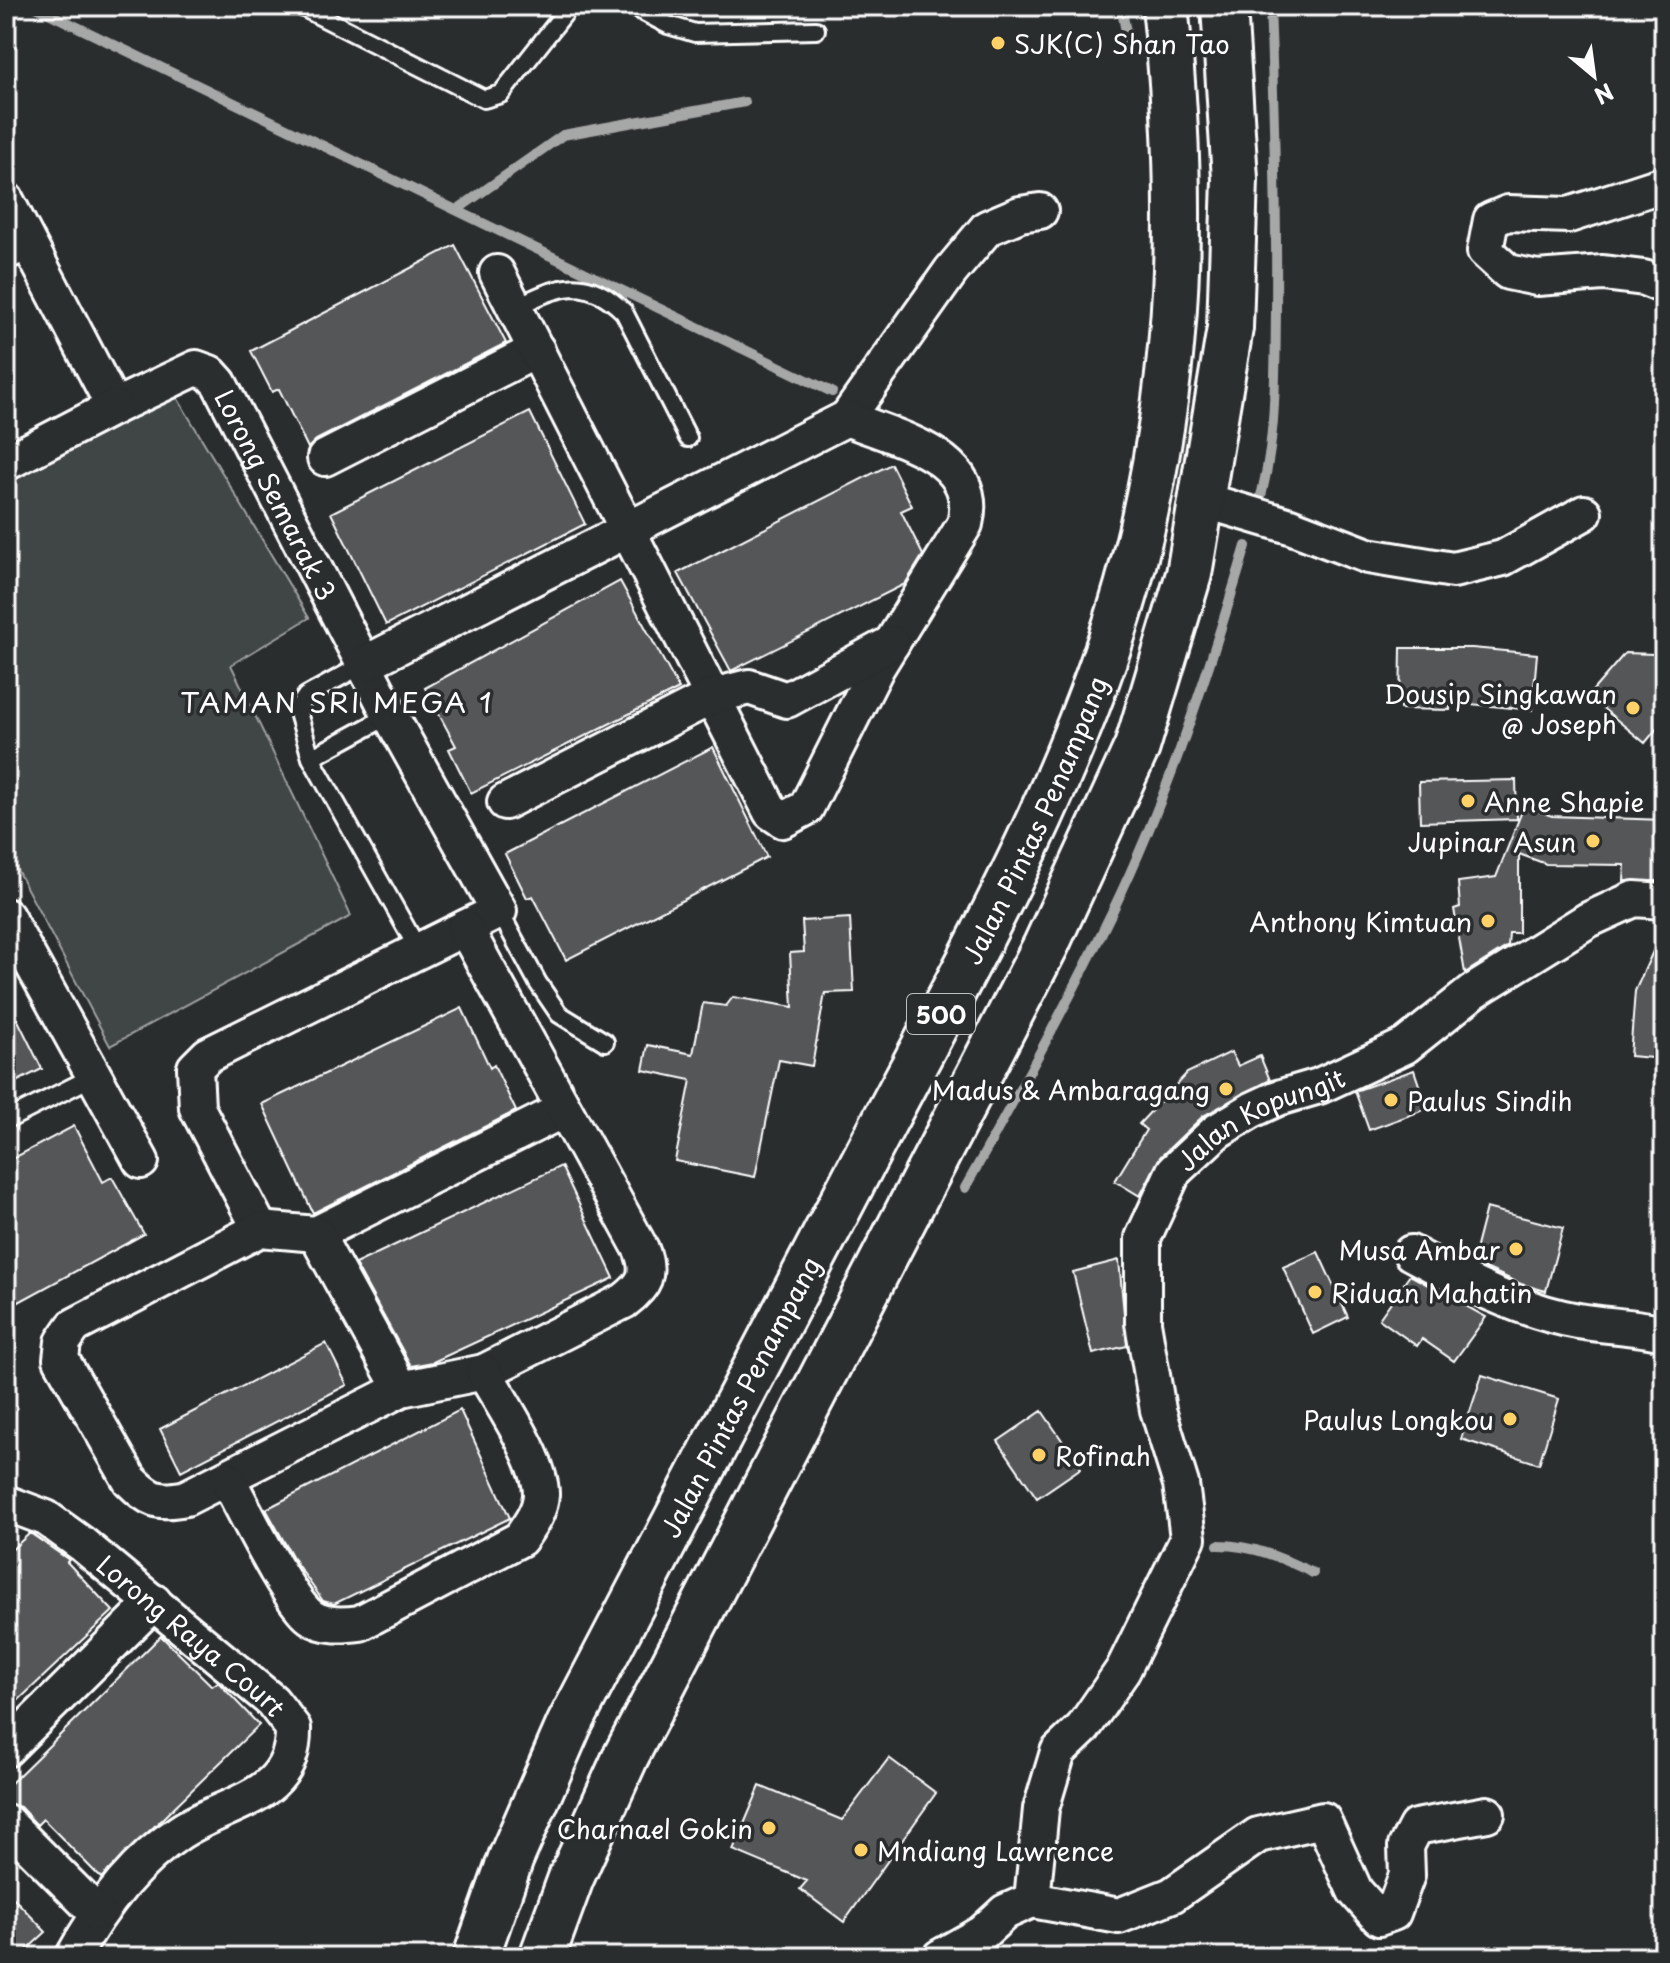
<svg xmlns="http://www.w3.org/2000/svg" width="1670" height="1963" viewBox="0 0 1670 1963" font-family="'Playpen Sans',sans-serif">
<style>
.green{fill:#414445;stroke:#a0a2a2;stroke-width:2}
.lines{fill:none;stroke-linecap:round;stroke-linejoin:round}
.stream{stroke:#a6a7a7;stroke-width:10}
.building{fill:#555758;stroke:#fff;stroke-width:2}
.service-casing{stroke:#fff;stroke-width:22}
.minor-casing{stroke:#fff;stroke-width:40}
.primary-casing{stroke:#fff;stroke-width:50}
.service{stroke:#2a2d2e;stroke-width:16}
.minor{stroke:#2a2d2e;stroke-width:34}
.primary{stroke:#2a2d2e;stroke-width:44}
.poi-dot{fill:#ffd166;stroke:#2a2d2e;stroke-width:3}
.labels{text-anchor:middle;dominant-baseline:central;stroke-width:7;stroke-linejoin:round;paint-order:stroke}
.shield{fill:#2a2d2e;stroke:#bfc0c0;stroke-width:2}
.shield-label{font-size:24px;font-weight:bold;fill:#fff}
.poi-label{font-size:26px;fill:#fff;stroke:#2a2d2e;text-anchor:end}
.street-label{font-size:26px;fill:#fff;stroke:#2a2d2e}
.neighbourhood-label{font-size:28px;letter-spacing:2px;fill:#fff;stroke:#2a2d2e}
</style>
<rect width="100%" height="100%" fill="#2a2d2e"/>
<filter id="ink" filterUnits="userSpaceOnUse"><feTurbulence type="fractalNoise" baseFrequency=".0125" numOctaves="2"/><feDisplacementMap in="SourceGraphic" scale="16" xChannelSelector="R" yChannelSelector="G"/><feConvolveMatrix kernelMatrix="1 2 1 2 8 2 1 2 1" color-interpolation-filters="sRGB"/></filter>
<g filter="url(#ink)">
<path class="green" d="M169 384 309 618 231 665 351 916 110 1046 6 849V478Z"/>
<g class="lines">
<path class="stream" d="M34 6 832 392
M1121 6 1129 47
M458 209 563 135 745 102
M1257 510C1277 446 1275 377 1276 311 1277 209 1274 108 1270 6
M965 1188C1016 1097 1067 1005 1113 910 1169 794 1209 670 1246 546
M1218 1545C1253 1545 1282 1558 1313 1573"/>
</g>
<path class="building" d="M455 245 506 343 316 440 308 448 279 389 272 392 251 351Z
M530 412 585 524 386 625 331 513Z
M891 464 912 506 901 511 923 555 905 584 731 671 678 573Z
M620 581 679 689 471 793 449 749 456 746 425 688Z
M1401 648H1472L1537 654 1532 710 1450 702V710L1400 709Z
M1625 653 1654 654 1664 662V720L1645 743 1588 696Z
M713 747 767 857 566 960 533 896 527 898 505 854Z
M1516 780 1517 819 1420 822 1419 782Z
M1524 806 1552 816 1664 820V881H1624L1625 865 1546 864 1519 854V933H1509L1508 946 1465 973 1454 909 1460 907 1458 882 1496 877Z
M850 918 854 992 825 993 812 1066 779 1060 755 1177 675 1161 691 1080 643 1070 648 1045 693 1054 703 1003 726 1006 733 997 793 1007 790 953 804 952 802 921Z
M1664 927V1059L1630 1056 1635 991Z
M6 996 42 1069 6 1087Z
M462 1008 490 1068 494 1065 516 1111 313 1213 262 1104Z
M1231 1052 1238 1066 1260 1056 1270 1080 1203 1116 1160 1157 1140 1196 1115 1181 1146 1130 1139 1124 1187 1073Z
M1414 1070 1427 1109 1369 1130 1355 1091Z
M74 1126 103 1182 112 1177 144 1234 6 1309V1162Z
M561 1166 614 1278 433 1362 411 1366 355 1264Z
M1486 1208 1563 1228 1546 1291 1521 1284 1472 1262Z
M1318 1252 1348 1317 1313 1334 1283 1267Z
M1119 1260 1127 1346 1093 1354 1073 1272Z
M1410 1275 1486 1317 1454 1361 1422 1339 1417 1346 1379 1319Z
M326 1343 347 1385 181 1471 160 1429Z
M1482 1375 1559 1399 1539 1464 1461 1439Z
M460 1410 510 1518 334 1604 323 1601 296 1563 266 1509Z
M1042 1411 1081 1468 1037 1498 998 1441Z
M30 1533 69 1560 67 1562 113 1611 6 1712V1555Z
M161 1636 212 1686 218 1682 259 1725 101 1878 43 1819 37 1825 20 1807 6 1803V1788Z
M889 1758 936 1793 844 1922 800 1889 807 1881 733 1850 760 1786 842 1820Z
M6 1890 46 1932 19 1957H6Z"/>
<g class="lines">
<defs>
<path id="service" d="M300 6 484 99 501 94 570 6
M632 6 668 25 695 33 816 30
M6 262 32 249
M516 307C559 286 586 274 624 312L688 438
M390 715 311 758 419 951
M311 758 297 709 306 696 364 664
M499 911 538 983 559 1014 605 1042
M13 1117 96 1075"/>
<g id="minor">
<path d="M1664 184 1569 215 1508 213 1491 220 1485 251 1508 272 1537 278 1603 273 1644 278 1664 286"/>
<path id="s1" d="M6 200 114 407 196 368 210 373 219 383 390 715 499 911 208 1055 195 1068 197 1108 260 1229"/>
<path d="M847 418 951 271 987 228 1020 214 1040 211"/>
<path d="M325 458 537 350"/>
<path d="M6 463 114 407"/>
<path d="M1203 500 1290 526 1368 556 1453 570 1503 558 1584 513"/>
<path d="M364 664 847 418C896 439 982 455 965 524L877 667 806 808 783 820 771 812 497 273"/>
<path d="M505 802 713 696 749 687 787 700 892 643"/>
<path d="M6 916 141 1161"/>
<path d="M316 1234 563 1110"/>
<path d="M1411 1253C1463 1281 1520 1311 1578 1321 1606 1326 1636 1326 1664 1333"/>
<path d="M401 1389 186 1498C158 1504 150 1500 130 1480L61 1359 63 1342 74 1326 260 1229 316 1234 401 1389 484 1372 624 1301C645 1285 651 1274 641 1249L465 928"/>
<path d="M227 1478C243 1507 288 1601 311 1617 325 1627 345 1625 360 1623L520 1539C529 1526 540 1512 541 1495 542 1462 500 1401 484 1372"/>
<path id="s2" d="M6 1503 46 1518 82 1544 272 1701 293 1728C295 1799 226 1801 180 1832 133 1863 99 1909 73 1957"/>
<path d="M6 1749 154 1602"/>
<path d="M6 1822 97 1913"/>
<path d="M1032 1900 1119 1916 1172 1895 1258 1835 1323 1820 1355 1891 1379 1918 1393 1913 1407 1875 1406 1846 1416 1827 1487 1814"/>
<path id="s3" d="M940 1957 982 1933 1005 1912 1032 1900 1041 1809 1058 1752 1083 1728 1123 1670 1188 1538 1181 1484 1158 1410 1143 1323V1238L1174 1171 1217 1131 1252 1110 1278 1098 1319 1086 1405 1046 1474 991 1588 920 1634 899 1664 901"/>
</g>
<g id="primary">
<path id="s4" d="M476 1957 511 1858 569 1725C673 1523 778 1322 884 1122 979 942 1083 759 1134 561 1182 371 1186 199 1165 6"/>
<path d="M542 1957 571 1878 626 1756 1046 945 1137 747 1189 574 1230 328 1235 179 1224 6"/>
</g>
</defs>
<use href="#service" class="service-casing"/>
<use href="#minor" class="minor-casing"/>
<use href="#primary" class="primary-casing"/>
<use href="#service" class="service"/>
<use href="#minor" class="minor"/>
<use href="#primary" class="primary"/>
</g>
</g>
<g class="poi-dot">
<circle cx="998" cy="43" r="8"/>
<circle cx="1633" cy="708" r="8"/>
<circle cx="1468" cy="801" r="8"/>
<circle cx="1593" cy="841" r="8"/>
<circle cx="1488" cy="921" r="8"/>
<circle cx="1226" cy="1089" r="8"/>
<circle cx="1391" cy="1100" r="8"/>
<circle cx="1516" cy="1249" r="8"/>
<circle cx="1315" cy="1292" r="8"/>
<circle cx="1510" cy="1419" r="8"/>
<circle cx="1039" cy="1455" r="8"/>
<circle cx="769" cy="1828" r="8"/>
<circle cx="861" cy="1850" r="8"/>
</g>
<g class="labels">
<rect class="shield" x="907" y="994" width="68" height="40" rx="6"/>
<g class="shield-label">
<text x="941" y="1014">500</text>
</g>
<g class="poi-label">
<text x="1014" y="43" text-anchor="start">SJK(C) Shan Tao</text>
<text x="1617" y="693">Dousip Singkawan<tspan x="1617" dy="30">@ Joseph</tspan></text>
<text x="1484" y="801" text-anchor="start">Anne Shapie</text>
<text x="1577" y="841">Jupinar Asun</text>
<text x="1472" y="921">Anthony Kimtuan</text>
<text x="1210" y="1089">Madus &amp; Ambaragang</text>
<text x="1407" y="1100" text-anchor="start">Paulus Sindih</text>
<text x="1500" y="1249">Musa Ambar</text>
<text x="1331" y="1292" text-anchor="start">Riduan Mahatin</text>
<text x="1494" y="1419">Paulus Longkou</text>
<text x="1055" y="1455" text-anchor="start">Rofinah</text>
<text x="753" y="1828">Charnael Gokin</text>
<text x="877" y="1850" text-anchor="start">Mndiang Lawrence</text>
</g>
<g class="street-label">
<text stroke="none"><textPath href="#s1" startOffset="478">Lorong Semarak 3</textPath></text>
<text stroke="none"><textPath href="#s4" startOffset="1268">Jalan Pintas Penampang</textPath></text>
<text stroke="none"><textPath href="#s3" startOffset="994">Jalan Kopungit</textPath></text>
<text stroke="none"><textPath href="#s4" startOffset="620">Jalan Pintas Penampang</textPath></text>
<text stroke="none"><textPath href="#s2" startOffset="230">Lorong Raya Court</textPath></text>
</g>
<g class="neighbourhood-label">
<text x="337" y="701">TAMAN SRI MEGA 1</text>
</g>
</g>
<rect width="1670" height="1963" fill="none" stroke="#2a2d2e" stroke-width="32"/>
<rect x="16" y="16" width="1638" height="1931" fill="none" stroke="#fff" stroke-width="3" filter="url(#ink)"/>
<g transform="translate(1594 76) rotate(151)" stroke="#2a2d2e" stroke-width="6" paint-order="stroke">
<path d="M0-6L14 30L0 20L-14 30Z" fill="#ffffff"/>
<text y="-12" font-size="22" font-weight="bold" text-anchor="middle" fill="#ffffff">N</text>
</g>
</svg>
